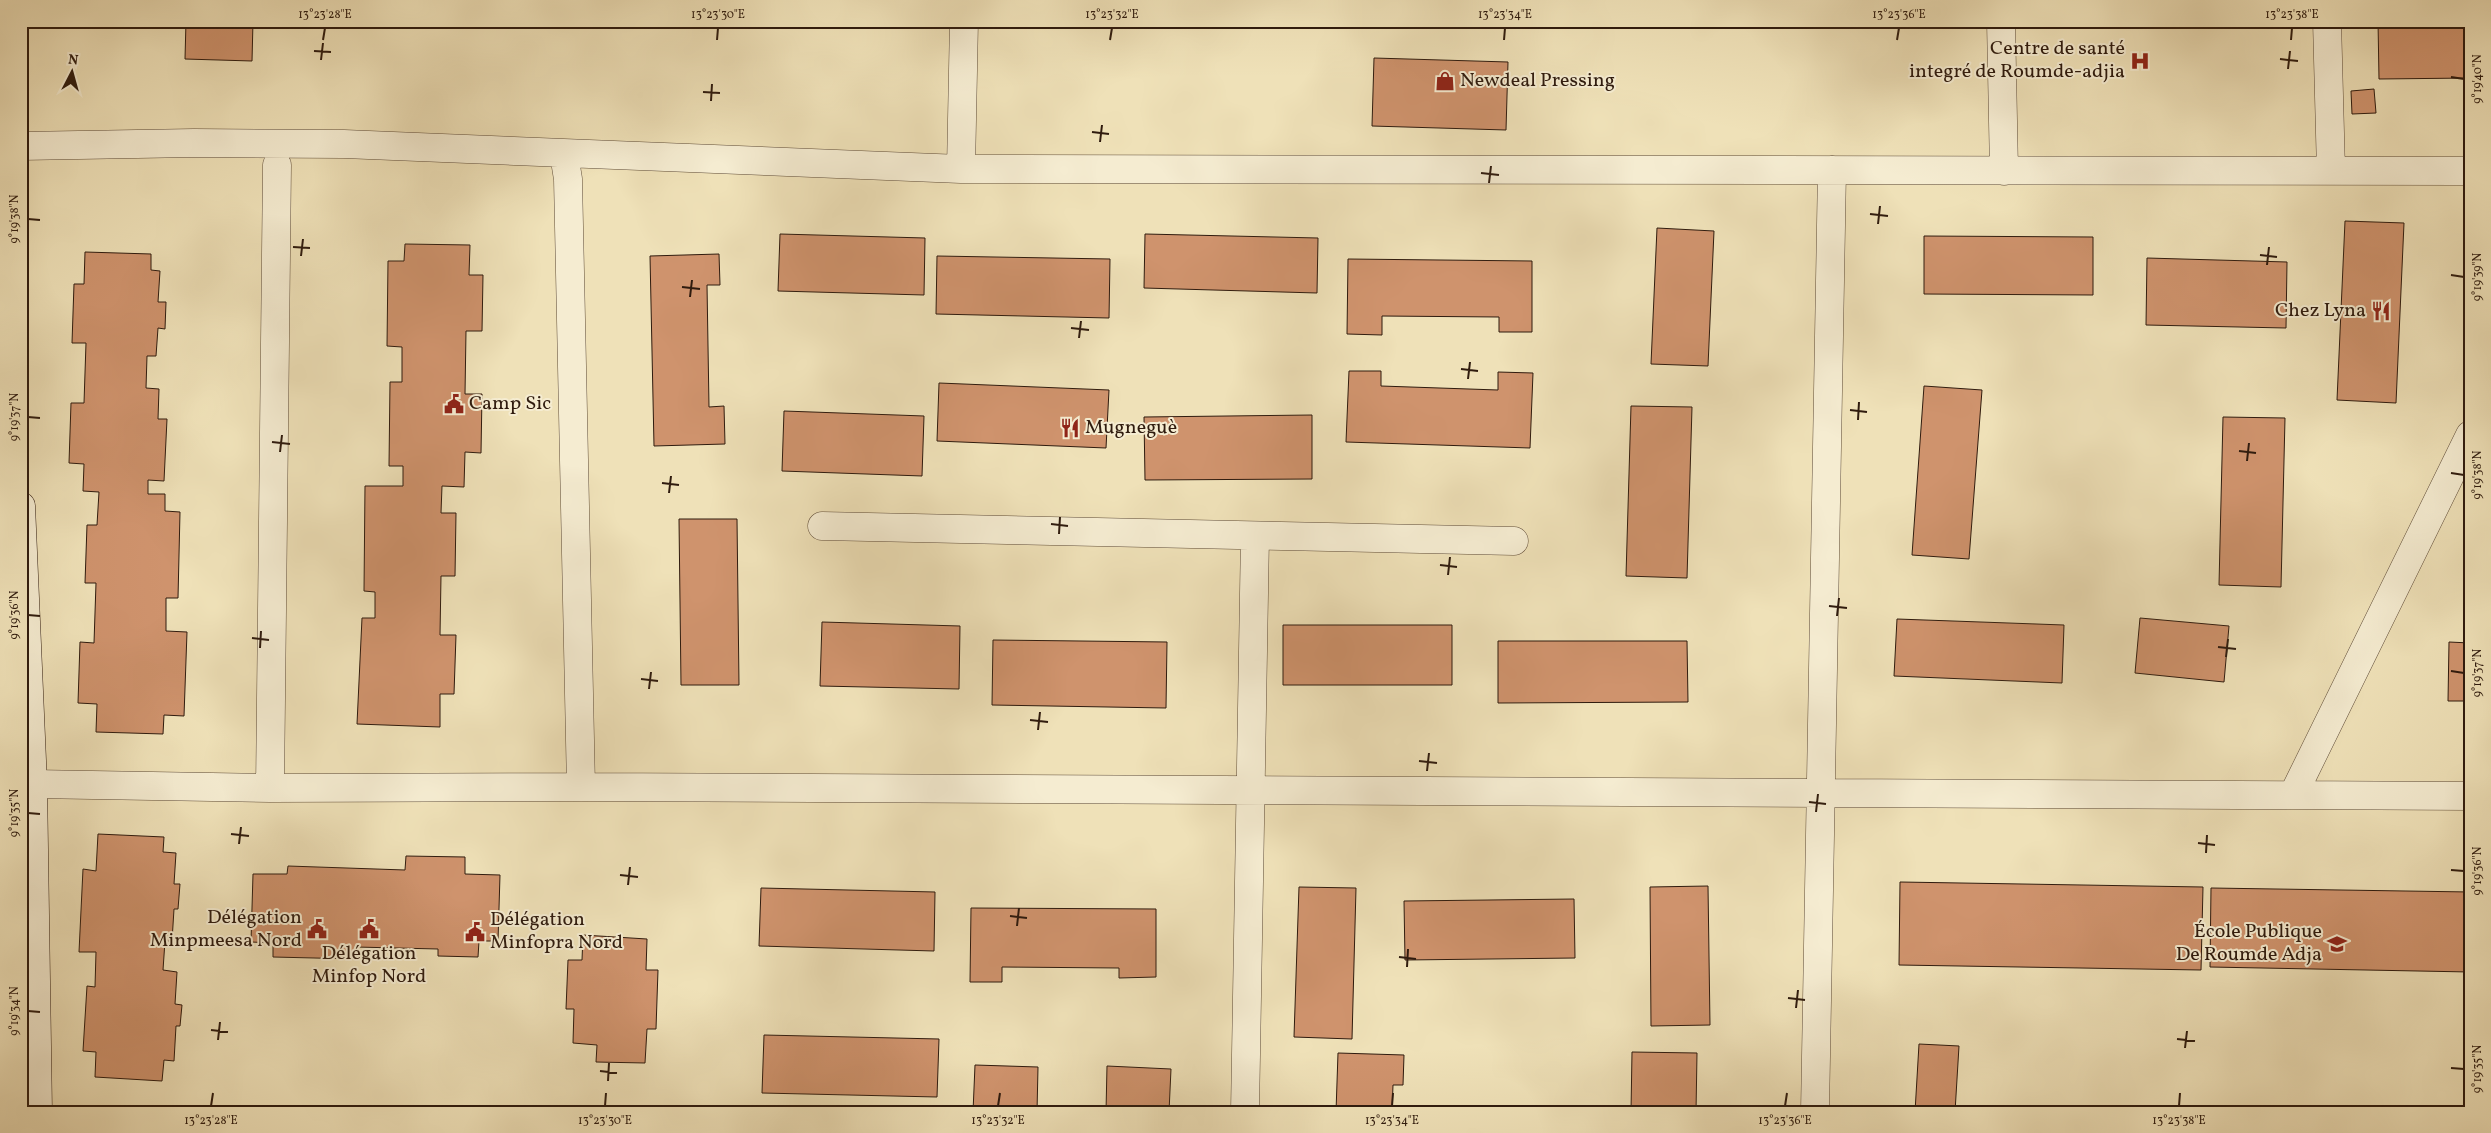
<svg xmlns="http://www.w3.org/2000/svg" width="2491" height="1133" viewBox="0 0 2491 1133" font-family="Vollkorn,serif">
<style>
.building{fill:#cf936d;stroke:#2f1b0e}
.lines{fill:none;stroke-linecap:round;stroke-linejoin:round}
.street-casing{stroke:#5f4c38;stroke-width:29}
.secondary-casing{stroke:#2f1b0e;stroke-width:29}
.street{stroke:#f5ecd1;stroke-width:28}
.secondary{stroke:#f5ecd1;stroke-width:28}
.ticks{fill:none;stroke:#2f1b0e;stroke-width:2}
.labels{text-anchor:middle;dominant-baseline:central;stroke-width:4;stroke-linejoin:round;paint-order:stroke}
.poi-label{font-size:20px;fill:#2f1b0e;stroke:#f5ecd1;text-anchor:end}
.neatline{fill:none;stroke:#2f1b0e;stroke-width:2}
.ticks-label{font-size:12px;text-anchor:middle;fill:#2f1b0e}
</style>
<rect width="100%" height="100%" fill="#efe1b8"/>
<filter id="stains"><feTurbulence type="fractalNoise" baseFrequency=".004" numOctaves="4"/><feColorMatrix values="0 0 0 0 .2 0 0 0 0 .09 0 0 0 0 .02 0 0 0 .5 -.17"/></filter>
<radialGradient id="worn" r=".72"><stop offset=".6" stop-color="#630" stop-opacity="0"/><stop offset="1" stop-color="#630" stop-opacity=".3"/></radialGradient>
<path class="building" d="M186 21H253L252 61 185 59Z
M2378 21H2470V78L2379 79Z
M1374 58 1508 62 1506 130 1372 126Z
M2374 89 2376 113 2352 114 2351 91Z
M2345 221 2404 223 2396 403 2337 400Z
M1657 228 1714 231 1708 366 1651 364Z
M780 234 925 238 924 295 778 291Z
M1145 234 1318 238 1317 293 1144 288Z
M1924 236 2093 237V295L1924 294Z
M405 244 470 245 469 275H483L482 331H466L465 394H482L481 453 465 452 464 487 442 486 441 513H456L455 576H441L440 635H456L454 694H440V727L357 724 362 618H375V592L364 591 365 486H403V466H389L390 382H402V347L387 346 388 261H404Z
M85 252 151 254V270L160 271 158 302H166L165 329 158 328 156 356H147L146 388 159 389 158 419H167L164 481 148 480V494H165V511L180 512 178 598H166V631L187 632 184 716 164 715 163 734 96 732 97 704 78 703 80 642 94 643 96 583H85L87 525H97L99 492 83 491 84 464 69 463 71 403H84L86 343H72L74 284H84Z
M719 254 720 285H707L709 407 724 406 725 444 654 446 650 256Z
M937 256 1110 259 1109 318 936 314Z
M2147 258 2287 262 2286 328 2146 325Z
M1348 259 1532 261V332H1499V317L1382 316V335L1347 334Z
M1349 371H1381V386L1498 390V372L1533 373 1530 448 1346 442Z
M939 383 1109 390 1106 448 937 441Z
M1924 386 1982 390 1969 559 1912 555Z
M1631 406 1692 407 1687 578 1626 576Z
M784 411 924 416 922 476 782 471Z
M1312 415V479L1145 480 1144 417Z
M2223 417 2285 418 2281 587 2219 585Z
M679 519H737L739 685H681Z
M2140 618 2229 626 2224 682 2135 673Z
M1897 619 2064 625 2062 683 1894 676Z
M822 622 960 626 959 689 820 686Z
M1283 625H1452V685H1283Z
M993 640 1167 642 1166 708 992 705Z
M1498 641H1687L1688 702 1498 703Z
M2449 642 2470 643V701H2448Z
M98 834 164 837 163 852 176 853 174 884H180L178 909H174L172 941H165L163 970 177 972 175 1004 182 1005 180 1026H176L174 1061 164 1060 162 1081 95 1077 96 1052 83 1051 87 986 95 987 96 952H79L83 869 96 871Z
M406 856 465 857V874L500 875 498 941H479L478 957 438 956V949L356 947V959L273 957V943L251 942 253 874H287L288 866 405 870Z
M1900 882 2203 887 2201 970 1899 965Z
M1708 886 1710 1025 1651 1026 1650 887Z
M1299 887 1356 888 1352 1039 1294 1037Z
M761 888 935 892 934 951 759 946Z
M2211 888 2470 892V972L2210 967Z
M1574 899 1575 958 1405 960 1404 901Z
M971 908 1156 909V977L1119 978V968L1002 967V982H970Z
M583 935 647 939 646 970H658L656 1029H647L645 1063 596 1062 597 1045 573 1043 574 1009H566L568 960H582Z
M764 1035 939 1039 937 1097 762 1093Z
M1919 1044 1959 1046 1955 1112H1915Z
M1632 1052 1697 1053 1696 1112H1631Z
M1338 1053 1404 1055 1403 1085H1393L1392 1112H1336Z
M975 1065 1038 1067 1037 1112H973Z
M1107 1066 1171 1069 1169 1112H1106Z"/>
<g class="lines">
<defs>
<path id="street" d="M2001 21 2004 171
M2327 21 2331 171
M21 146 194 143 344 144 961 169 2470 171
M564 154 568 179 581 787
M961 169 964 21
M822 526 1514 541
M33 784 270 788 581 787 2470 796
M270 788 277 165
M2293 795 2470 435
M1245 1112 1255 536
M1815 1112 1832 170"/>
<path id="secondary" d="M21 506 33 784 38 1112"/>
</defs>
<use href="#street" class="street-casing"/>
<use href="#secondary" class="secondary-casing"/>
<use href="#street" class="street"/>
<use href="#secondary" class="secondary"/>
</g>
<path class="ticks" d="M323 40 325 28M717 40 718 28M1110 40 1112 28M1504 40 1505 28M1897 40 1899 28M2291 40 2292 28M314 51 331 52M2280 59 2298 61M321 60 323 43M2288 69 2290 51M2451 77 2464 79M703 92 720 93M711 101 712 84M1092 132 1109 134M1100 142 1102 125M1481 173 1499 175M1489 183 1491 166M1870 214 1888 216M28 219 40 220M1878 224 1880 206M293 247 310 248M2260 255 2277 257M301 256 303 239M2267 265 2269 247M2451 275 2464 277M682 287 700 289M690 297 692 280M1071 328 1089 330M1079 338 1081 321M1461 369 1478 371M1468 379 1470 362M1850 410 1867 412M28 417 40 418M1858 420 1859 402M272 442 290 444M2239 451 2256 453M280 452 282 435M2247 461 2249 443M2451 473 2464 475M662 483 679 485M669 493 671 476M1051 524 1068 526M1059 534 1060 517M1440 565 1457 567M1448 575 1450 557M1829 606 1847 608M28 615 40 616M1837 616 1839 598M252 638 269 640M2218 647 2236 649M260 648 261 631M2226 657 2228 639M2451 671 2464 673M641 679 658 681M649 689 651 672M1030 720 1048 722M1038 730 1040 712M1419 761 1437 763M1427 771 1429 753M1809 802 1826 804M1816 812 1818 794M28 813 40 814M231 834 249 836M2198 843 2215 845M239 844 241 827M2206 853 2207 835M2451 870 2464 871M620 875 638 877M628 885 630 867M1010 916 1027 918M1017 926 1019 908M1399 957 1416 959M1407 967 1408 949M1788 998 1805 1000M1796 1008 1798 990M28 1011 40 1012M211 1030 228 1032M2177 1039 2195 1041M218 1040 220 1022M2185 1048 2187 1031M2451 1068 2464 1069M600 1071 617 1073M608 1081 609 1063M211 1106 213 1093M605 1106 606 1093M998 1106 1000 1093M1392 1106 1393 1093M1785 1106 1787 1093M2179 1106 2180 1093"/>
<defs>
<symbol id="hospital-bare" viewBox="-9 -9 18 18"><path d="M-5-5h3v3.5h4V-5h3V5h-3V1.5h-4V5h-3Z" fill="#8f2418" stroke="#f5ecd1" stroke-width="2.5" paint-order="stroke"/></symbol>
<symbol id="shop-bare" viewBox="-9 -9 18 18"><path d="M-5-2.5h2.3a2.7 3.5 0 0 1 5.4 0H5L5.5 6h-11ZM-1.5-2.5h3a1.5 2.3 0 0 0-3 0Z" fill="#8f2418" stroke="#f5ecd1" stroke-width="2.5" paint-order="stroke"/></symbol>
<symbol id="restaurant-bare" viewBox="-9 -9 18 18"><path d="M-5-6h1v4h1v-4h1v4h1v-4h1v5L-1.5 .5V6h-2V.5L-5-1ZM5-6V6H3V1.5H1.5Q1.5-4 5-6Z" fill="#8f2418" stroke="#f5ecd1" stroke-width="2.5" paint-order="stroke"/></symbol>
<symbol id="civic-bare" viewBox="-9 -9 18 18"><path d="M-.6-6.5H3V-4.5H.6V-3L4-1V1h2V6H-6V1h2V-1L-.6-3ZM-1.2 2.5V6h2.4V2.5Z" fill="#8f2418" stroke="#f5ecd1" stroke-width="2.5" paint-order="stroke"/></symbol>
<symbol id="school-bare" viewBox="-9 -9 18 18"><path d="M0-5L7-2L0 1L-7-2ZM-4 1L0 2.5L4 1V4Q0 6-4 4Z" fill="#8f2418" stroke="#f5ecd1" stroke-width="2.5" paint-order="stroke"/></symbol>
</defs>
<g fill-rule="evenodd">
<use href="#hospital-bare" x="2126" y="47" width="28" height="28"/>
<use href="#shop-bare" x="1431" y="67" width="28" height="28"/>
<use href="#restaurant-bare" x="2367" y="297" width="28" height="28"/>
<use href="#civic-bare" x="440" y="390" width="28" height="28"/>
<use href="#restaurant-bare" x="1056" y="414" width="28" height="28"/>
<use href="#civic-bare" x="303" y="915" width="28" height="28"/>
<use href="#civic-bare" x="355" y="915" width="28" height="28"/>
<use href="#civic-bare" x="461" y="918" width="28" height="28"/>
<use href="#school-bare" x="2323" y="930" width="28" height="28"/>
</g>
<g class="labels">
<g class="poi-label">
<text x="2125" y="49">Centre de santé<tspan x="2125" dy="23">integré de Roumde-adjia</tspan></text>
<text x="1460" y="81" text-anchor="start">Newdeal Pressing</text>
<text x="2366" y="311">Chez Lyna</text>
<text x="469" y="404" text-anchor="start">Camp Sic</text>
<text x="1085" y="428" text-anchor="start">Mugneguè</text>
<text x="302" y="918">Délégation<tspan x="302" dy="23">Minpmeesa Nord</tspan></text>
<text x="490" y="920" text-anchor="start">Délégation<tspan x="490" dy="23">Minfopra Nord</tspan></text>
<text x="2322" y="932">École Publique<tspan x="2322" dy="23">De Roumde Adja</tspan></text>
<text x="369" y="954" text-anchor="middle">Délégation<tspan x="369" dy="23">Minfop Nord</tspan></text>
</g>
</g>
<rect width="2491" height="1133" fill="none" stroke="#efe1b8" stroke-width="55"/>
<g transform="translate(72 72) rotate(6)" stroke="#f5ecd1" stroke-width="4" paint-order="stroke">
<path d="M0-4L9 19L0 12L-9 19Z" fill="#2f1b0e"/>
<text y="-8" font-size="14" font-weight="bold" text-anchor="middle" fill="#2f1b0e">N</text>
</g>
<rect x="28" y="28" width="2436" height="1078" class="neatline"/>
<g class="ticks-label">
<text x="325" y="18">13°23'28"E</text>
<text x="718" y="18">13°23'30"E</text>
<text x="1112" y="18">13°23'32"E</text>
<text x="1505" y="18">13°23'34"E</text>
<text x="1899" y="18">13°23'36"E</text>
<text x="2292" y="18">13°23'38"E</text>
<text transform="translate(2477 79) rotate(-90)" y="4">9°19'40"N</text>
<text transform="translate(14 219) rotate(-90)" y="4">9°19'38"N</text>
<text transform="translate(2477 277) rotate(-90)" y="4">9°19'39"N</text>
<text transform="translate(14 417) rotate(-90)" y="4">9°19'37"N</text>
<text transform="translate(2477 475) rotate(-90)" y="4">9°19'38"N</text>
<text transform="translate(14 615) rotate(-90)" y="4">9°19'36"N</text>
<text transform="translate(2477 673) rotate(-90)" y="4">9°19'37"N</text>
<text transform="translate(14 813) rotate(-90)" y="4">9°19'35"N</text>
<text transform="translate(2477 871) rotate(-90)" y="4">9°19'36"N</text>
<text transform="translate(14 1011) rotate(-90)" y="4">9°19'34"N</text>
<text transform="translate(2477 1069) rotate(-90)" y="4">9°19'35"N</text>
<text x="211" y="1124">13°23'28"E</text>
<text x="605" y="1124">13°23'30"E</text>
<text x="998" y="1124">13°23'32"E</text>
<text x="1392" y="1124">13°23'34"E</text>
<text x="1785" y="1124">13°23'36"E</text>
<text x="2179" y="1124">13°23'38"E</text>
</g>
<rect width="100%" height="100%" filter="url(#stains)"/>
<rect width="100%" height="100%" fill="url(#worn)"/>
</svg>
